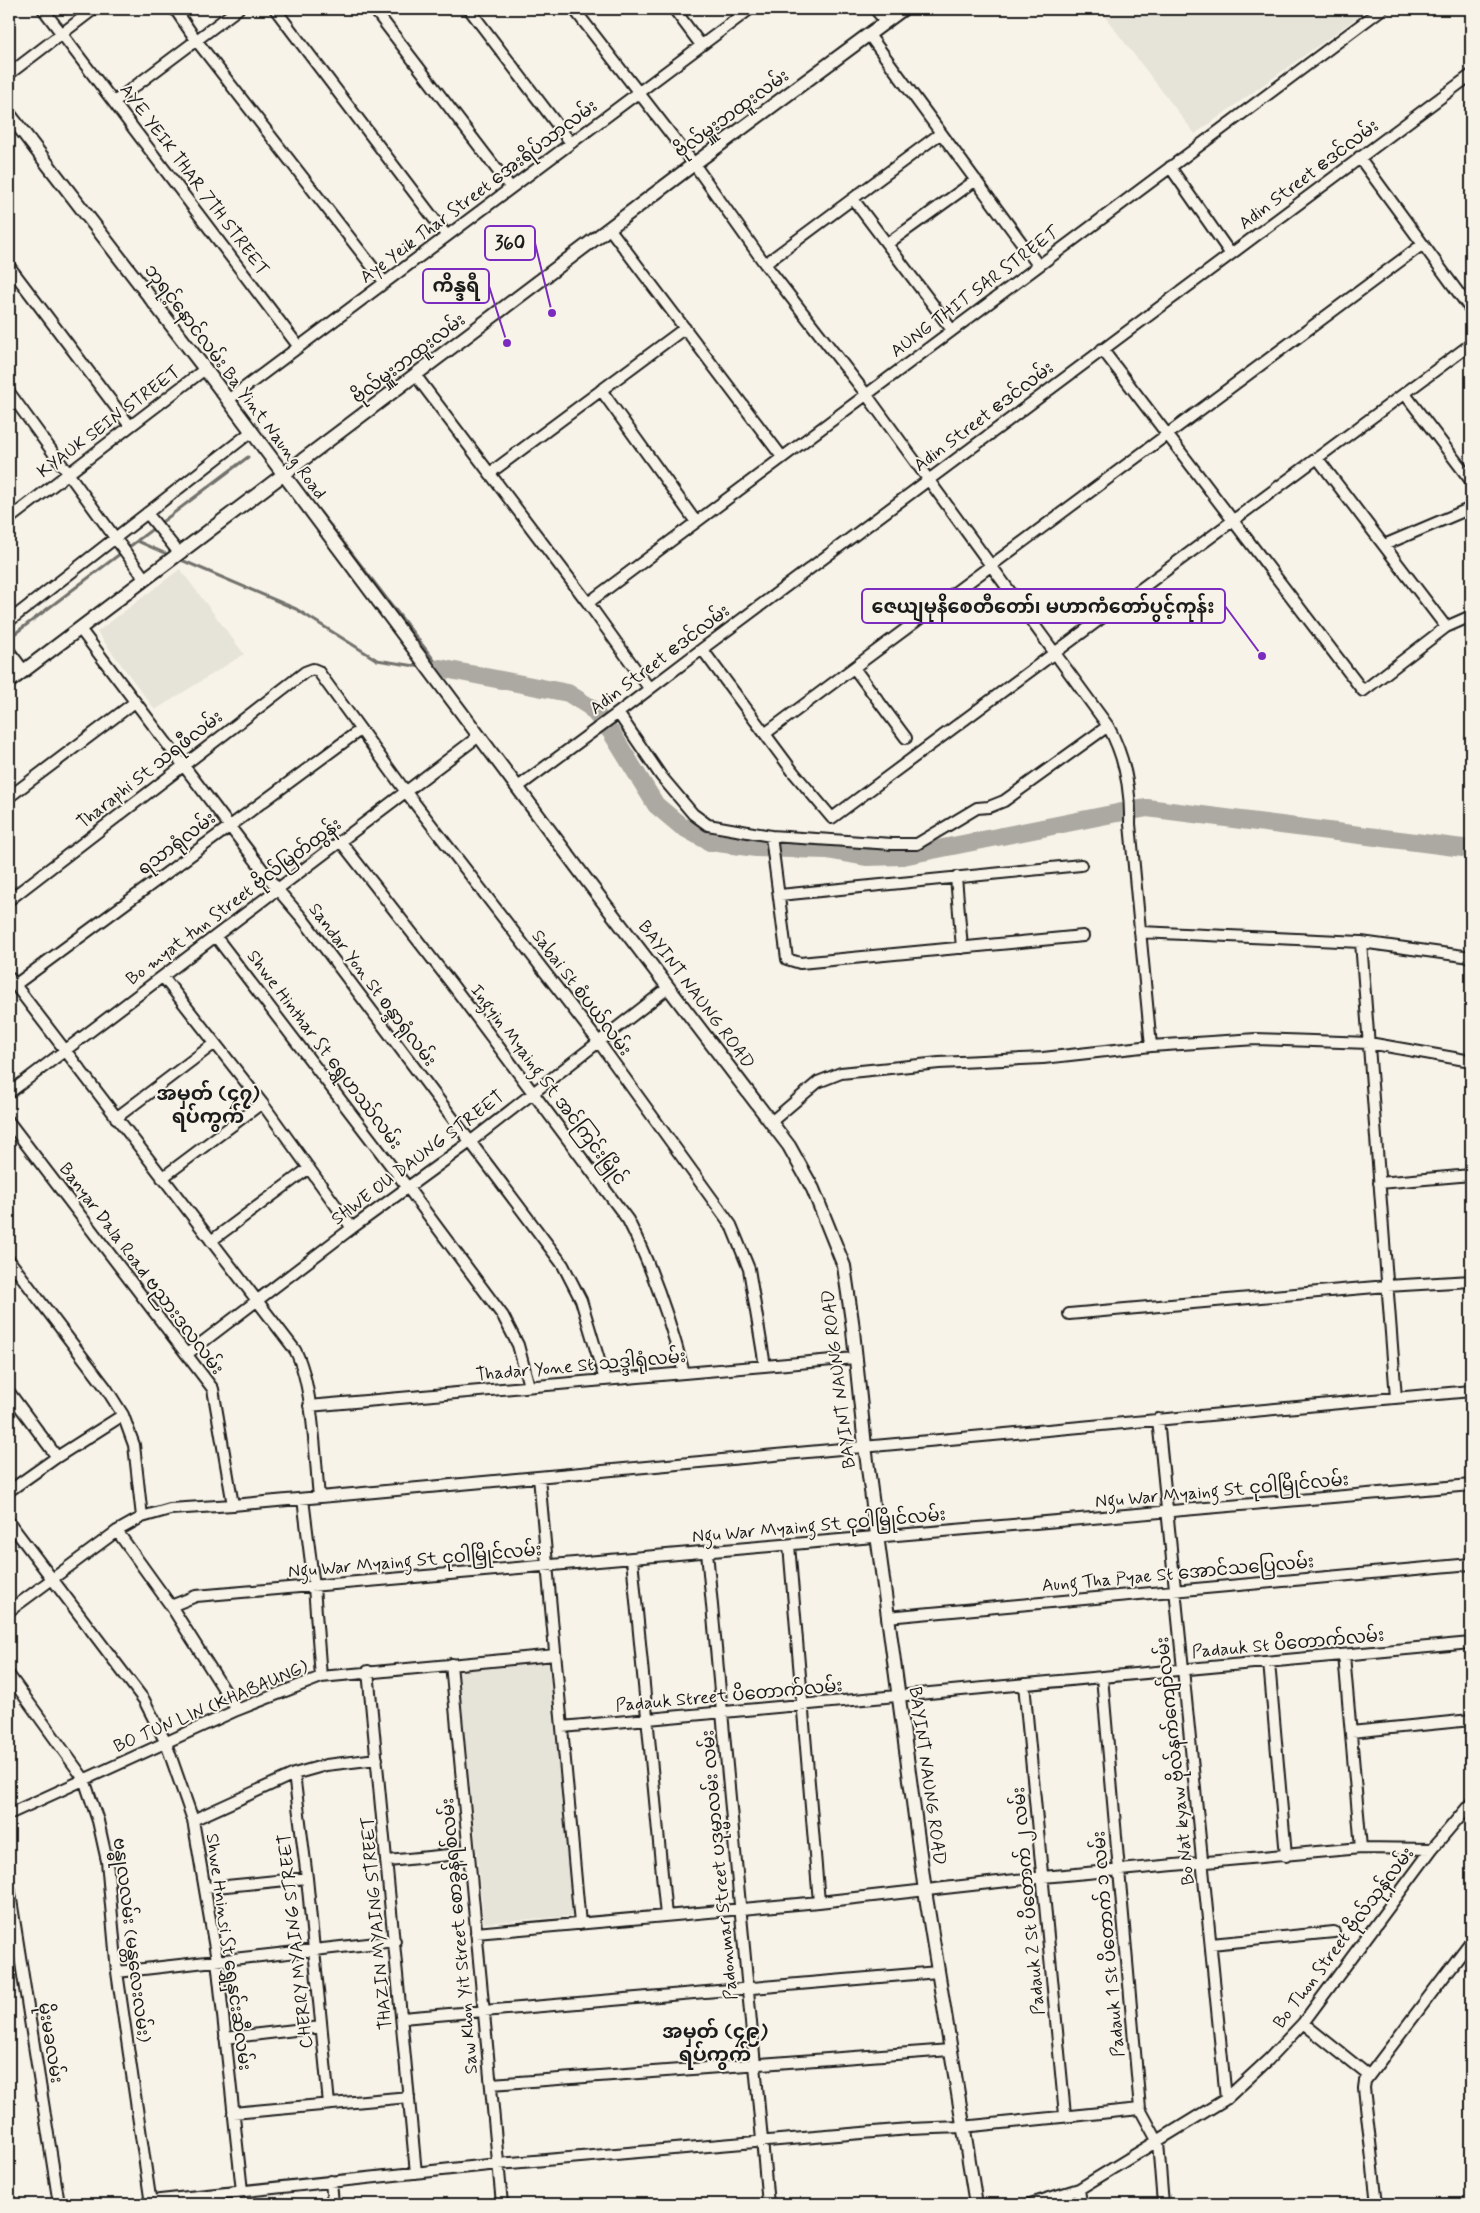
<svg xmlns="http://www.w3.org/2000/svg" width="1480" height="2213" viewBox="0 0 1480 2213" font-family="Mynerve,'Noto Sans Myanmar',sans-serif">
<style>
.built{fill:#e6e3d9}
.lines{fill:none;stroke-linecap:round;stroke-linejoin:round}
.stream{stroke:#72716c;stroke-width:3}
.river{stroke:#aca9a2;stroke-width:18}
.minor-casing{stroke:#1c1c1c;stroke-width:14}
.major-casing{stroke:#1c1c1c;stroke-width:16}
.minor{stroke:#f7f3e8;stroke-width:10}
.major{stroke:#f7f3e8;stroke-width:12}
.labels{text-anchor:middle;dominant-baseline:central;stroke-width:4;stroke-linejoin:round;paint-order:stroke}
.street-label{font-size:18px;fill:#1c1c1c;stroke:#f7f3e8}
.quarter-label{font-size:20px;font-weight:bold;fill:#1c1c1c;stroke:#f7f3e8}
.leader{fill:none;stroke:#7b2cbf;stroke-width:2}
.callout-dot{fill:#7b2cbf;stroke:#f7f3e8;stroke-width:2}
.callout{fill:#f7f3e8;stroke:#7b2cbf;stroke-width:2}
.callout-label{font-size:19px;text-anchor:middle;font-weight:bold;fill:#1c1c1c}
</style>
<rect width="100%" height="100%" fill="#f7f3e8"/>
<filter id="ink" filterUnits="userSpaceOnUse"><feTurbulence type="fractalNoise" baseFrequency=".02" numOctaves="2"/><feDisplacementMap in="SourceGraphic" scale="10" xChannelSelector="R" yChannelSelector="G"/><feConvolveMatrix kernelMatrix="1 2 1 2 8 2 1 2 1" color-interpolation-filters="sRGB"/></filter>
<g filter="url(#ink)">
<path class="built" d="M1099 9H1369L1195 134Z
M180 569 244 654 155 710 97 632Z
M548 1662 573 1916 484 1923 458 1668Z"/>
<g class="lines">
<path class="stream" d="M320 512 440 668
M138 540 248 457
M179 559 296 609 377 660 422 667
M9 638 137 541 171 556"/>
<path class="river" d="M440 668 568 693 590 707 611 732 656 805 681 826 710 842 756 848 827 850 866 857 903 856 1117 813 1147 808 1471 849"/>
<defs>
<path id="minor" d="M43 9 299 347
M175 9 196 40 385 283
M275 9 447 236
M374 9 511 188
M469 9 571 143
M574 9 694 164 765 264 866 394 1108 726C1125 757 1131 789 1130 824L1151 1046
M674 9 701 45
M875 9 886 22
M869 35 1038 265
M9 74 94 9
M114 102 238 9
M1359 157 1471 310
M1170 167 1230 253
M853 199 952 330
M609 228 782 457
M887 244 976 180
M765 264 941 133
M9 266 130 426
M1102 349 1363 691 1446 627 1471 616
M416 376 588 603 649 688
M601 390 696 522
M9 392 145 579
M1405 394 1471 481
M228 400 750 9
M1318 459 1446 627
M490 473 685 328
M147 513 179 553
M9 519 205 369
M1384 545 1471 508
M588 603 1382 9
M9 621 251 432
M80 629 278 890 302 918 563 1265 581 1300 605 1380
M702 649 794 773 832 818 1471 344
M9 651 24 671
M854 668 906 738
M618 713 661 776 693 814 708 825 771 836 892 844H917L977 808 989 807 1004 801 1108 726
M766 733 1423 244
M518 787 618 713 702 649 1471 75
M9 797 135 702
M771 836 787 959 800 963 1083 936
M341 842 451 983 628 1220C653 1269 670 1320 684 1373
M956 877 962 948
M780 895 1081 865
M9 900 305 672 313 669 318 671 406 792 598 1041 731 1225 749 1269 765 1366
M1140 932 1361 942 1471 957
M216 937 408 1188 503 1316 518 1345 529 1386
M1361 942 1396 1398
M9 977 295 1350C313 1383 315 1458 319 1497
M163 977 262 1103 352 1228
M15 985 360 730
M9 1093 479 736
M116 1118 215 1043
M9 1122 213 1389 233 1505
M771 1122 818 1082 841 1073 939 1063 1043 1058 1151 1046 1256 1039 1369 1043 1471 1061
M162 1178 262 1103
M1379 1183 1471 1175
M211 1241 309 1168
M9 1260 106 1388 123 1415 134 1445 142 1517
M1069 1314 1387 1286 1471 1281
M187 1354 352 1228 470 1142 668 988
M9 1392 57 1457
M309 1406 855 1358
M1158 1419 1226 2099
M539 1477 580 1924
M9 1491 57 1457 123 1415
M303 1499 314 1587 321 1677
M9 1522 144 1700 166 1743 193 1820 217 1960 242 2191
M117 1531 171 1606 237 1710
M789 1545 819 1902
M707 1552 768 2204
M632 1559 666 1916
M171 1606 196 1596 1471 1485
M9 1611 117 1531 142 1517 170 1509 233 1505C646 1466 1059 1430 1471 1391
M887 1617 1471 1564
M1344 1655 1361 1848
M1269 1662 1286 1856
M451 1664 502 2204
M368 1671 416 2173
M9 1675 84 1779 98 1821 107 1861 117 1972 151 2204
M1102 1677 1140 2109 1158 2142 1163 2204
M1024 1684 1065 2115
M562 1727 1471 1643
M1351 1732 1471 1720
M294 1774 307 1878 329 2104
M9 1814 237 1710 321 1677 555 1655
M193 1820 294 1774 326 1765 377 1759
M388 1861 469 1853
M9 1887 59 2204
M206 1888 307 1878
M476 1933 819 1902 1043 1877 1361 1848 1432 1849
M1211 1944 1334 1932
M117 1972 395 1941
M402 2018 938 1972
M1303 2023 1368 2075
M225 2038 321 2027
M491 2084 950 2050
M233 2113 409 2097
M331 2181 333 2204
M1079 2189 1081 2204
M151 2201 498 2164 909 2129 962 2127 1140 2109
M1030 2204 1079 2189 1226 2099 1268 2060 1303 2023 1432 1849 1471 1803
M1377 2204 1364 2088 1365 2081 1471 1941"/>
<path id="major" d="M9 114 205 369 585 878 789 1146 813 1189 844 1266 852 1321 865 1446 925 1891 976 2204
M9 682 694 164 903 9"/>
</defs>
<use href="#minor" class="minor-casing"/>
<use href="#major" class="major-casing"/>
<use href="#minor" class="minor"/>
<use href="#major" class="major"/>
</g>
</g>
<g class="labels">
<g class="street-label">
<text transform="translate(732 114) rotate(-36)">ဗိုလ်မှူးဘထူးလမ်း</text>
<text transform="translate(1309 175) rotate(-37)">Adin Street ဧဒင်လမ်း</text>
<text transform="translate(194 180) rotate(53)">AYE YEIK THAR 7TH STREET</text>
<text transform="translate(479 192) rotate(-37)">Aye Yeik Thar Street အေးရိပ်သာလမ်း</text>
<text transform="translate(975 292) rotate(-37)">AUNG THIT SAR STREET</text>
<text transform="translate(409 359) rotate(-37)">ဗိုလ်မှူးဘထူးလမ်း</text>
<text transform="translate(235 382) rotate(53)">ဘုရင့်နောင်လမ်း Ba Yint Naung Road</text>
<text transform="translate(984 417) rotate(-37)">Adin Street ဧဒင်လမ်း</text>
<text transform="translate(109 422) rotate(-37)">KYAUK SEIN STREET</text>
<text transform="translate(660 660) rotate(-37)">Adin Street ဧဒင်လမ်း</text>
<text transform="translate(150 770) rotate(-38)">Tharaphi St သရဖီလမ်း</text>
<text transform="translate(177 844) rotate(-37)">ရသာရုံလမ်း</text>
<text transform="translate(234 902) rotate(-37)">Bo myat tun Street ဗိုလ်မြတ်ထွန်း</text>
<text transform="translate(372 985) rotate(53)">Sandar Yon St စန္ဒာရုံလမ်း</text>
<text transform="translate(581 993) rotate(53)">Sabai St စံပယ်လမ်း</text>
<text transform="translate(696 995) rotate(53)">BAYINT NAUNG ROAD</text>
<text transform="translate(324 1050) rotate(53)">Shwe Hinthar St ရွှေဟဿ်လမ်း</text>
<text transform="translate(548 1085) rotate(53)">Ingyin Myaing St အင်ကြင်းမြိုင်</text>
<text transform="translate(418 1158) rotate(-37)">SHWE OU DAUNG STREET</text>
<text transform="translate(141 1269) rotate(53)">Banyar Dala Road ဗညားဒလလမ်း</text>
<text transform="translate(581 1366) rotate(-5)">Thadar Yone St သဒ္ဒါရုံလမ်း</text>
<text transform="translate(839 1379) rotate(-97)">BAYINT NAUNG ROAD</text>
<text transform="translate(1222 1491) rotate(-5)">Ngu War Myaing St ငုဝါမြိုင်လမ်း</text>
<text transform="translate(819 1526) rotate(-5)">Ngu War Myaing St ငုဝါမြိုင်လမ်း</text>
<text transform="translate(415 1561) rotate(-5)">Ngu War Myaing St ငုဝါမြိုင်လမ်း</text>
<text transform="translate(1178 1574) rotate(-5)">Aung Tha Pyae St အောင်သပြေလမ်း</text>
<text transform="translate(1288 1644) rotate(-5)">Padauk St ပိတောက်လမ်း</text>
<text transform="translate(729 1696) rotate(-5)">Padauk Street ပိတောက်လမ်း</text>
<text transform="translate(211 1707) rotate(-23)">BO TUN LIN (KHABAUNG)</text>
<text transform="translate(1176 1761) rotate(-96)">Bo Nat kyaw ဗိုလ်နက်ကျော်လမ်း</text>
<text transform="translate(927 1776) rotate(82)">BAYINT NAUNG ROAD</text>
<text transform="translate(720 1865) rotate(-95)">Padonmar Street ပဒုမ္မာလမ်း လမ်း</text>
<text transform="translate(1029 1901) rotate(-95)">Padauk 2 St ပိတောက် ၂ လမ်း</text>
<text transform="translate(377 1923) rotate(-95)">THAZIN MYAING STREET</text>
<text transform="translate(460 1936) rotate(-95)">Saw Khon Yit Street စောခွန်ရစ်လမ်း</text>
<text transform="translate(1344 1938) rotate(-53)">Bo Thon Street ဗိုလ်သုန်လမ်း</text>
<text transform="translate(131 1940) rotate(83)">ဗန္ဓုလလမ်း (မန္တလေးလမ်း)</text>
<text transform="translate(296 1941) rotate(-96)">CHERRY MYAING STREET</text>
<text transform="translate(1109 1944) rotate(-95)">Padauk 1 St ပိတောက် ၁ လမ်း</text>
<text transform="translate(228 1952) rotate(82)">Shwe Hninsi St ရွှေနှင်းဆီလမ်း</text>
<text transform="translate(50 2043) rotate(81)">မိုးမခလမ်း</text>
</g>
<g class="quarter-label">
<text x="208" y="1094">အမှတ် (၄၇)<tspan x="208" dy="23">ရပ်ကွက်</tspan></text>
<text x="715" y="2032">အမှတ် (၄၉)<tspan x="715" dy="23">ရပ်ကွက်</tspan></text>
</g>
</g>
<path class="leader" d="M552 313L535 243M507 343L489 286M1262 656L1225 606"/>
<g class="callout-dot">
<circle cx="552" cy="313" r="5"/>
<circle cx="507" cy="343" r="5"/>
<circle cx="1262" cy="656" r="5"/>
</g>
<g class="callout">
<rect x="485" y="226" width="50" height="34" rx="5"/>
<rect x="423" y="269" width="66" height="34" rx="5"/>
<rect x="862" y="589" width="363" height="34" rx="5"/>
</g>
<g class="callout-label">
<text x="510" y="249">360</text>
<text x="456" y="292">ကိန္ဒရီ</text>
<text x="1043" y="613">ဇေယျမုနိစေတီတော်၊ မဟာကံတော်ပွင့်ကုန်း</text>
</g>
<rect width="1480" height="2213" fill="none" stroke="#f7f3e8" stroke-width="30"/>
<rect x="15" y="15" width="1450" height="2183" fill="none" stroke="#1c1c1c" stroke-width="2" filter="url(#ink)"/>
</svg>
